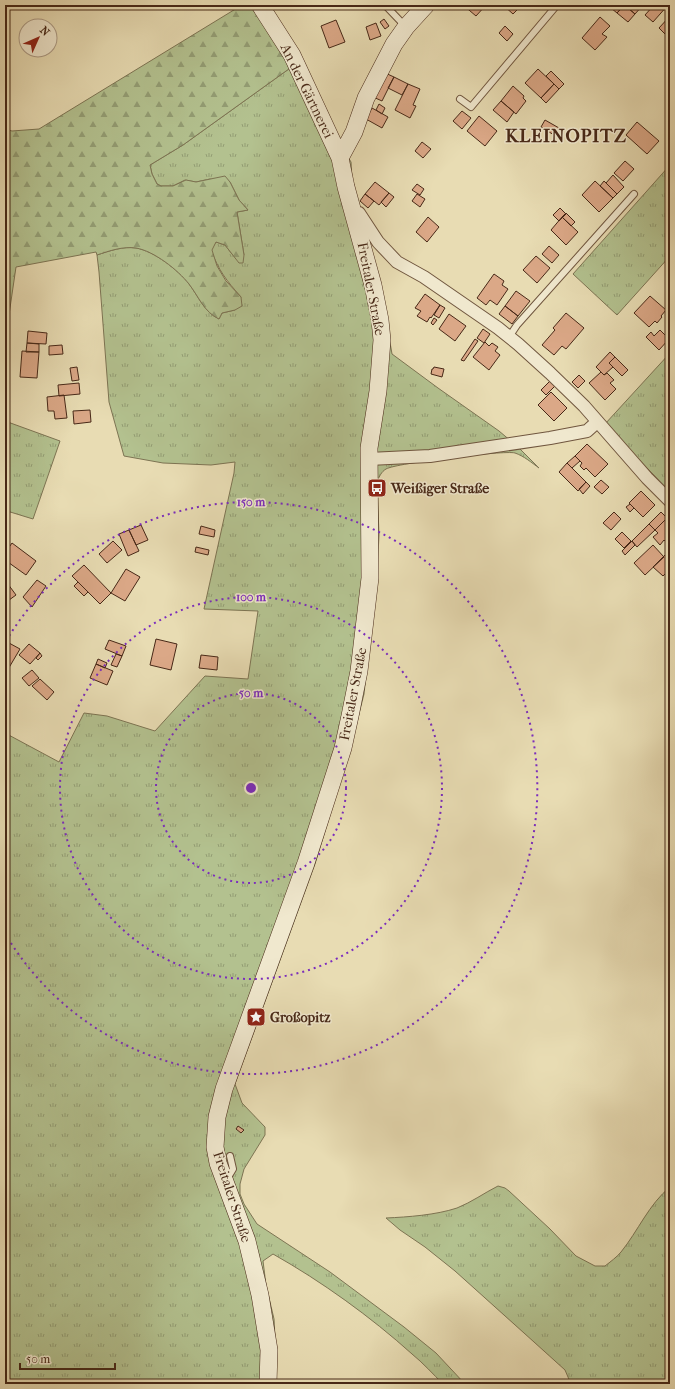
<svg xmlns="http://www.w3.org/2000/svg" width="675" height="1389" viewBox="0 0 675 1389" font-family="'IM FELL French Canon',serif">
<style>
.grass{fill:url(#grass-tufts);stroke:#7d7453}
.forest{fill:url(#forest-firs);stroke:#7d7453}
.building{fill:#dba887;stroke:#472817}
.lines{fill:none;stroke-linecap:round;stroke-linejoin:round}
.lane-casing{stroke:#6f553e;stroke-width:8}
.street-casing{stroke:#6f553e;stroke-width:14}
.secondary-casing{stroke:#472817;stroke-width:18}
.lane{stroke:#f0e8ce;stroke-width:6}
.street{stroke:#f0e8ce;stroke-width:12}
.secondary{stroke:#f0e8ce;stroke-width:17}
.ring{fill:none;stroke:#7b2cbf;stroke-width:2;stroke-dasharray:2 4}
.labels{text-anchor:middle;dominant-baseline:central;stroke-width:3;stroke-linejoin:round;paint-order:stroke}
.street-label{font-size:14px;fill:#472817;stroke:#f0e8ce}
.poi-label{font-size:14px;font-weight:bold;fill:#472817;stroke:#f0e8ce;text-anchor:start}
.district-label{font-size:18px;font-weight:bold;letter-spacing:1px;fill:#472817;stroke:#f0e8ce}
.centre{fill:#7b2cbf;stroke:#f0e8ce;stroke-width:2}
.ring-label{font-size:12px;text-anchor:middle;font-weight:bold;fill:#7b2cbf;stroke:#f0e8ce;stroke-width:3;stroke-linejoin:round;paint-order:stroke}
</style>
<defs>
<pattern id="grass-tufts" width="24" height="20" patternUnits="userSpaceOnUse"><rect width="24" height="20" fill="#b3c18f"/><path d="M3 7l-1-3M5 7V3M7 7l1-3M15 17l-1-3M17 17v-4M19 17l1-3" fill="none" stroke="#939d74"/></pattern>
<pattern id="forest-firs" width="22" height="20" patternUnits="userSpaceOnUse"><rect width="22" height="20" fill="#b3c18f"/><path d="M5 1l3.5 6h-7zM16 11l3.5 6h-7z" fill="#939d74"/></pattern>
</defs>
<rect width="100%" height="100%" fill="#e8dcb3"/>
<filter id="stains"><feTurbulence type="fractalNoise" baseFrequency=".005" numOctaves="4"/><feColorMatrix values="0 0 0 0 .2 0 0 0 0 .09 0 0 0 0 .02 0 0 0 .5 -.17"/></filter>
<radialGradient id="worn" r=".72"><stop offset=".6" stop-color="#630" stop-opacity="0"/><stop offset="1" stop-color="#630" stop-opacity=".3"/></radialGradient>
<path class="grass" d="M293 66 351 162 352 179 381 290 392 354 438 388 499 431 518 447 539 468C532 463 524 456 515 453 505 450 396 463 386 469 381 472 380 476 377 481L379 535 377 575 364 694 352 742 315 864 235 1084 242 1103 265 1127V1135L244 1169 240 1184V1194L244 1204 257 1224 330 1272 404 1327 436 1353 465 1384H443C433 1374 423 1363 412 1354 371 1317 321 1281 273 1254L263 1261 266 1285 274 1319 276 1356V1384H5V733L59 762 84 713 107 716 155 731 205 676 248 679 258 611 204 609 234 473 235 462 211 465 163 463 124 456 109 402 99 272 97 255C109 251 123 246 136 248 154 251 178 270 189 284 199 297 204 312 219 319L222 313 235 310 241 297C226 280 219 271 211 250L216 242 225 245 232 254 244 255 237 212 248 210 239 200 230 182 210 179 196 182 185 180 173 186H161L157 184 152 174 150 165 183 145Z
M670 165V256L617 315 573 274Z
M670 353V492L605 424Z
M5 421 60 441 33 519 7 511 5 512V438H8L5 432Z
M498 1186 505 1188 509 1191 550 1229 576 1256 595 1266H605C610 1262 617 1257 621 1252 638 1231 649 1204 670 1187V1384H571L565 1370 534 1342 455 1271 425 1247 400 1230 386 1218C408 1217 436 1215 457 1208 472 1202 484 1193 498 1186Z"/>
<path class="forest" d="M242 5H255L293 66 183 145 150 165 152 174 157 184 161 186H173L186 180 196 182 225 176 230 182 239 200 248 210 237 212 244 255 243 263H239L225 245 216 242 212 250 217 266 226 281 241 297 242 306 235 310 222 313 219 319C204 312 199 297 189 284 178 270 154 251 136 248 123 246 109 251 97 255L96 252 16 267 5 342V129L12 131 39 129Z"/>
<path class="building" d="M463 5H486L476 16Z
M503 5H522L513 14Z
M614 5H620L622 7 617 13 611 8Z
M625 5 635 14 628 22 617 13Z
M633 5H643L635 14 629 9Z
M654 5H668L653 22 645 15Z
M670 16V33L667 36 659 28Z
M600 17 610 26 602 34 607 37 595 50 582 38Z
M384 19 389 26 385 29 380 22Z
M336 20 345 42 329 48 321 26Z
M376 23 381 36 370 40 366 27Z
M505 26 513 34 507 41 499 33Z
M538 69 554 84 541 98 525 83Z
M551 71 564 84 559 89 546 76Z
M383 72 394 77 382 101 371 96Z
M394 77 408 84 402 95 388 88Z
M408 84 420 89 413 105 416 106 410 118 395 110Z
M554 84 559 89 546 103 541 98Z
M513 86 524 96 523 98 526 101 516 114 501 101Z
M501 101 514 112 507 122 493 110Z
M379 104 385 108 382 114 376 110Z
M372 108 388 117 382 128 366 119Z
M462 111 471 118 462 129 453 121Z
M479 116 497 131 485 146 467 131Z
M545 120 559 128 554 135 541 127Z
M637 122 659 141 647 154 626 135Z
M422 142 431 149 423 158 415 151Z
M625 161 634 169 623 181 614 173Z
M613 175 624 187 617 194 606 183Z
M595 181 613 198 599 212 582 195Z
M604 181 617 194 613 198 600 186Z
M375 182 389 193 379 205 365 194Z
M417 184 424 189 420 195 412 190Z
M389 193 394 197 386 207 381 202Z
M365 194 374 201 368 208 360 201Z
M417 194 425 199 420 207 412 201Z
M560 208 566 214 559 221 553 215Z
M566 213 575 222 571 226 562 217Z
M428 217 439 227 427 242 416 232Z
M562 217 578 232 566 245 551 230Z
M549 246 559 255 552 263 542 254Z
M536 256 550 268 537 283 523 270Z
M494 274 504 281 502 285 508 289 497 305 490 300 486 305 477 298Z
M516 291 530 301 518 316 505 306Z
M425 294 440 305 431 318 430 317 427 322 417 316 421 311 415 308Z
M650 296 666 310 661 316 662 317 657 323 655 321 649 327 634 313Z
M440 305 445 308 439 318 434 315Z
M505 306 518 316 512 324 499 314Z
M566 313 584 328 566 349 562 346 554 355 542 345 555 330 553 328Z
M449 314 466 326 455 341 439 329Z
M434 318 437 320 433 325 431 323Z
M483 329 490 334 484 343 477 338Z
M660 330 669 339 659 350 646 337 651 332 654 336Z
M28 331 47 333 46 344 27 343Z
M475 339 478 341 464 361 461 360Z
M485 342 489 346 492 343 498 347 495 351 500 355 489 370 473 357Z
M27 343 39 344V352H26Z
M62 345 63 354 49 355V346Z
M22 351 39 352 37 378 20 377Z
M610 352 615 357 609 363 613 367 604 375 596 367Z
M615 357 628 370 622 376 609 363Z
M77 367 79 380 72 381 70 368Z
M434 367 444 369 442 377 431 374 432 369H433Z
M601 372 604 375 607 373 614 380 610 383 616 389 605 400 589 383Z
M579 375 585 381 578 388 572 382Z
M551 380 556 385 546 395 541 390Z
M79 383 80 394 59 396 58 385Z
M551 392 567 408 554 421 538 405Z
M64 395 67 418 55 419 54 411H48L47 397Z
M90 410 91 422 74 424 73 411Z
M587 444 608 464 595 477 586 468 584 470 580 466 582 463 575 456Z
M575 456 580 461 572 468 567 463Z
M567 463 586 482 578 491 559 472Z
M601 480 609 487 602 494 594 487Z
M586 482 590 486 583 494 579 489Z
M641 491 655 505 643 517 629 503Z
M630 504 634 508 630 512 626 507Z
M614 512 621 519 611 530 603 523Z
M661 512 667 518 655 530 649 524Z
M667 518 670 521V540L667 543 664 540 660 545 653 537 658 533 655 530Z
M649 524 655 530 637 547 632 541Z
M141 525 148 540 136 545 129 530Z
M201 526 215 530 214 537 199 534Z
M129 530 139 551 128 556 119 534Z
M622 532 631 541 624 548 615 539Z
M113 541 122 550 107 563 99 554Z
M632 541 635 545 625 555 622 551Z
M12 543 36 561 26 575 5 560V553Z
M653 545 664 557 645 575 634 563Z
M196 547 209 550 208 555 195 552Z
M667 553 670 556V569L663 576 653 567Z
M84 565 111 593 100 604 72 576Z
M126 569 140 577 125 601 111 593Z
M5 580 16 595 5 603Z
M37 580 46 586 32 607 23 597Z
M78 582 88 592 84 596 74 586Z
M156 639 177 644 171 670 150 665Z
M109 640 126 646 122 656 105 649Z
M9 643 20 649 7 671 5 670V651Z
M29 644 40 653 30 664 19 655Z
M40 653 42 656 38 660 36 658Z
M116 654 122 656 117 667 111 665Z
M201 655 218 657 217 670 199 668Z
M98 659 107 663 105 668 96 664Z
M96 664 113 671 107 685 90 678Z
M32 670 39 678 29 686 22 678Z
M40 679 54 692 47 700 32 686Z
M238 1126 244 1130 241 1133 236 1129Z"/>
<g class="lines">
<defs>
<path id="lane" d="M385 5 405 26
M460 99 471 107 557 5
M509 337 517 325 634 194
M227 1179 233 1169 230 1156"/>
<path id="street" d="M355 214 359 213 378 242 397 262 424 277 498 328 518 344 550 373 584 406 647 478 670 501
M369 459 430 456 550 438 587 431 597 422"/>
<path id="secondary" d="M260 5 292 55 340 158 346 187 373 285 380 320 382 340 378 391 369 448 370 578 359 671 350 716 343 748 306 863 224 1089 217 1117 215 1147 218 1163 247 1241 260 1295 269 1350 268 1384
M340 158 354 132 366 98 394 44 406 27 426 5"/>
</defs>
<use href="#lane" class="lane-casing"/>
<use href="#street" class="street-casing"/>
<use href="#secondary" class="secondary-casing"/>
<use href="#lane" class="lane"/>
<use href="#street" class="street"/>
<use href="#secondary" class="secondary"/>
</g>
<g class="ring">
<circle cx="251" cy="788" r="95"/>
<circle cx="251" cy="788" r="191"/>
<path d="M6 641A286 286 0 1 1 6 935"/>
</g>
<defs>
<symbol id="bus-square" viewBox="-11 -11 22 22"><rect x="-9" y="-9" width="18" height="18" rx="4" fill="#8f2418" stroke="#f0e8ce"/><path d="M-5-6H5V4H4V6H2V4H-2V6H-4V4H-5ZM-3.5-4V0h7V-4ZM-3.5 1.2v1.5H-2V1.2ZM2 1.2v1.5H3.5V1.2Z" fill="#fff"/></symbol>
<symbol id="sight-square" viewBox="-11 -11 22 22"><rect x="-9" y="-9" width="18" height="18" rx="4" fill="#8f2418" stroke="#f0e8ce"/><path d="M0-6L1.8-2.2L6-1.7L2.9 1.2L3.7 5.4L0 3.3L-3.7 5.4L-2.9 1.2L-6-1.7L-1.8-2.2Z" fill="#fff"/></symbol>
</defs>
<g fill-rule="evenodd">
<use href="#bus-square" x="366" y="477" width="22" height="22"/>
<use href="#sight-square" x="245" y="1006" width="22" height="22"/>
</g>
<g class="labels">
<g class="street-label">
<text transform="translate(307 91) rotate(64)">An der Gärtnerei</text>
<text transform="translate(371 289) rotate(79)">Freitaler Straße</text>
<text transform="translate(353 694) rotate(-79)">Freitaler Straße</text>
<text transform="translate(232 1197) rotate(72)">Freitaler Straße</text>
</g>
<g class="poi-label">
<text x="391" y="488">Weißiger Straße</text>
<text x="270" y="1017">Großopitz</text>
</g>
<g class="district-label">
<text x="566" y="136">KLEINOPITZ</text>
</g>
</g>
<circle cx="251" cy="788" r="6" class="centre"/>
<g class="ring-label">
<text x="251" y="506">150 m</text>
<text x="251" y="601">100 m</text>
<text x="251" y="697">50 m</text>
</g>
<rect width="675" height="1389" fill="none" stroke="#e8dcb3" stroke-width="20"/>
<rect x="6" y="6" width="663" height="1377" fill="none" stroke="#472817" stroke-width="2"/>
<rect x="10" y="10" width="655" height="1369" fill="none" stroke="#472817"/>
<g transform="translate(38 38) rotate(45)"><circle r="19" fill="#f0e8ce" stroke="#ac9b85"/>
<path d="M0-3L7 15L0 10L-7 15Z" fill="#8f2418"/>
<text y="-6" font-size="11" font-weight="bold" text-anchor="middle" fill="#472817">N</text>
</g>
<path d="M20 1363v6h95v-6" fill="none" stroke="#472817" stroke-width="2"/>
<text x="26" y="1363" font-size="12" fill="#472817" stroke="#f0e8ce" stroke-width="3" paint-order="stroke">50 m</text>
<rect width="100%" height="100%" filter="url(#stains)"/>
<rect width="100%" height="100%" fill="url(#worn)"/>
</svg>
